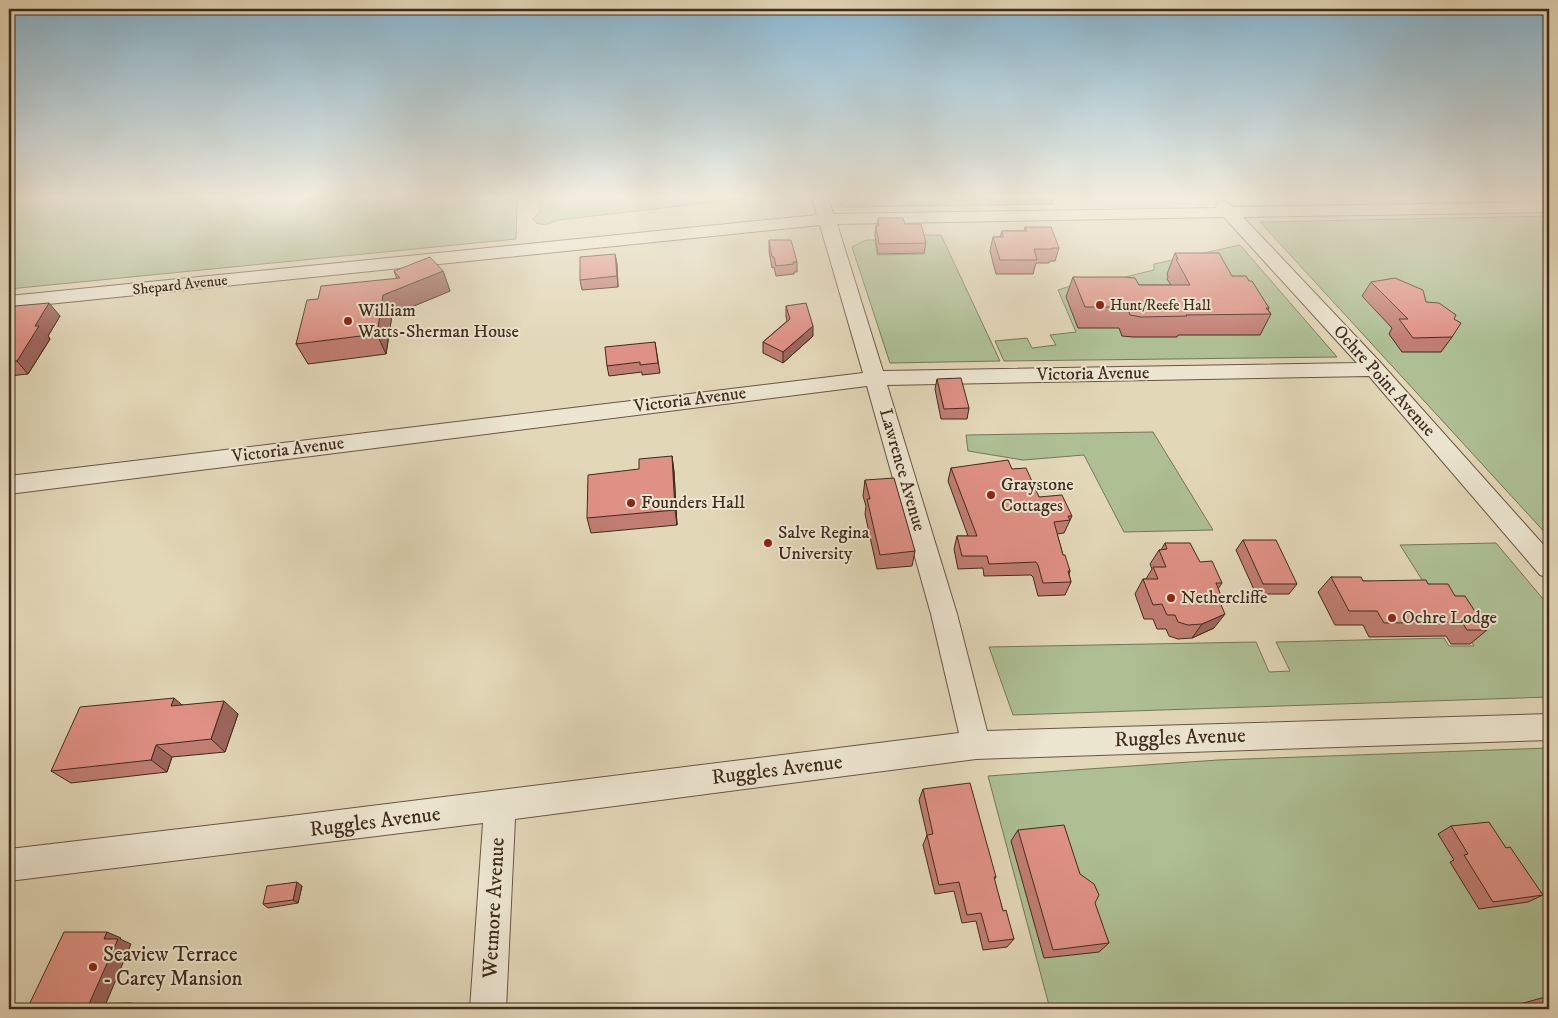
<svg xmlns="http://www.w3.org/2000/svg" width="1558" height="1018" viewBox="0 0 1558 1018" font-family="'IM FELL DW Pica',serif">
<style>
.green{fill:#adbf93;stroke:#767558}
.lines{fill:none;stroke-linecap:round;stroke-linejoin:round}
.street-casing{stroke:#685643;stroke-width:2}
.street{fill:#ece5d0;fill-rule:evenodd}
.wall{fill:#c17d72;stroke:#3f2b1c}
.shaded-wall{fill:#9d665d;stroke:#3f2b1c}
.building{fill:#e09185;stroke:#3f2b1c}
.poi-dot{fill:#8f2418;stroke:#ece5d0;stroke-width:2}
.labels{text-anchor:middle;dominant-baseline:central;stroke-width:4;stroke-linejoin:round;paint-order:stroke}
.far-street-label{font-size:15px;fill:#3f2b1c;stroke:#ece5d0}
.far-poi-label{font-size:15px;fill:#3f2b1c;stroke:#ece5d0;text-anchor:start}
.poi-label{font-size:18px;fill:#3f2b1c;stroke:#ece5d0;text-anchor:start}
.street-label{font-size:18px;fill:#3f2b1c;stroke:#ece5d0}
.near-street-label{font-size:21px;fill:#3f2b1c;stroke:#ece5d0}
.near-poi-label{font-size:21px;fill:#3f2b1c;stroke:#ece5d0;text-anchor:start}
</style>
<rect width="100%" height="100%" fill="#e2d7b7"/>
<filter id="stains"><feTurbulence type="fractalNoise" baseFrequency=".004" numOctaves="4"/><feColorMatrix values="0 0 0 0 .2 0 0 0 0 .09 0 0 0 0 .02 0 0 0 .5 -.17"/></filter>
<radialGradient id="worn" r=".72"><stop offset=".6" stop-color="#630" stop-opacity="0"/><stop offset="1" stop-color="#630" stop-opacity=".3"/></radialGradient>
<path class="green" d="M9 197H517L516 239 9 289Z
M540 197H758L558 220 545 225 536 223 533 219 540 212Z
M986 197 989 205 842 207 838 197Z
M1549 216V537L1260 222Z
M921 235H941L1000 361 890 363 852 247 866 240H875L877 255 925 254Z
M1240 245 1337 357 1004 361 995 341 1027 338 1032 348 1056 345 1050 335 1076 332 1058 290 1089 280 1104 282 1154 270V264Z
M1153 432 1213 530 1124 532 1084 455 1023 460 968 451 966 435Z
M1496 543 1549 606V697L1013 715 989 647 1256 642 1269 672 1290 671 1276 642 1444 638 1449 646H1474L1450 608H1440L1400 545Z
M1549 748V1009H1050L988 776 1218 760Z"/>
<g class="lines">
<defs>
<path id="street" d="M812 197H828L833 214 1216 208 1217 202C1225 201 1228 202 1233 207L1549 202V212L1243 217 1380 362 1549 551V578L1540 575 1369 376 887 385 957 614 987 731 1549 714V740L976 759 515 819 506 1009H470L483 823 9 881V849L290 816 959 733 931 614 867 386 9 494V476L863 373 820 225 9 308V296L817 215ZM1224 217 1357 363 883 371 837 224Z"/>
</defs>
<use href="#street" class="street-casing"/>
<use href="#street" class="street"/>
</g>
<path class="wall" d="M988 197H1054L1052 204 991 205Z
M878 218 905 224 926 243 924 253 878 254 875 236 876 226H877Z
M1025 227 1059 248 1055 261H1050L1049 263H1036L1033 274H996L990 251 993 237H1000L1002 231H1024Z
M769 240 797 262V272H794V274L776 276 774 267 772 268 769 251Z
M1175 253 1232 276 1249 281 1269 308 1268 310 1271 314 1260 335H1178L1177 337H1133L1122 336 1119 328H1078L1066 297 1073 277 1139 285H1171L1167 279 1168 277 1167 274Z
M615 254 617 264 618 287 582 290 580 280Z
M394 271H443L450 291 392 315 386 354 308 364 296 344 318 299 397 279Z
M1371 282 1426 302 1454 319 1452 337 1441 352H1402L1389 334 1392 328 1362 296Z
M786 306 813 336 783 363 763 353V342L787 321 786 316Z
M9 316H60L48 336 50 339 28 374 9 376Z
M655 342 660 373 642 375V372L609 376 607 366Z
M937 379 969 408 967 419H941L935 389Z
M672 456 674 472 677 525 591 533 587 518 639 469Z
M951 468 1012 469 1039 497 1072 516 1064 533 1057 534 1063 555 1070 571 1069 574 1071 582 1065 595 1038 596 1033 577 1031 575 984 576 983 568 958 569 954 549 957 536H968L948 481Z
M865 480 915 551 912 566 877 569 865 514 866 506 863 496Z
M1243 540 1297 584 1289 594H1256L1236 550Z
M1165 543 1200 562 1222 583 1218 589 1222 598 1219 602 1214 628 1192 638 1178 639 1169 636 1166 629H1157L1153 619H1144L1135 594 1143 579H1146L1152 569 1150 564 1159 550H1161Z
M1331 577 1363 581 1428 584 1455 596 1487 630 1470 644H1451L1446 636 1369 637 1363 625H1335L1318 592Z
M182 705 238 714 225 752 172 757 167 772 71 783 51 771Z
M923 789 996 877 994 880 1003 911 1014 939 1007 947 983 950 976 921 962 923 954 891 935 894 923 845 927 835 919 800Z
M1451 826 1506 848 1543 895 1528 902 1479 909 1450 862 1454 860 1438 834Z
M1018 830 1080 874 1109 943 1099 952 1044 958 1011 841Z
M302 886 298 903 268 908 263 904Z
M1545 997H1549V1009H1515L1513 1006Z"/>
<path class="shaded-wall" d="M615 254 617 264 618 287Z
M443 271 450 291 392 315 386 354 377 334 383 295Z
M49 303 60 316 48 336 50 339 28 374 17 361 35 326Z
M813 326V336L783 363V352Z
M672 456 674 472 677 525 675 510Z
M1225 614 1214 628 1192 638 1202 624Z
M174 698 189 711 171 706Z
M224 701 238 714 225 752 211 739Z
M156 745 172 757 167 772 151 760Z
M297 882 302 886 298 903 293 900Z
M107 932 121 938 120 939 131 944 104 1008 89 1004 104 939Z
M131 1003 145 1008 144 1009H128Z"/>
<path class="building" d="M878 218H903L905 224H921L926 243 879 244 876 226H879Z
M1025 227H1051L1059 248H1052L1053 249H1034L1037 260H1000L993 237H1003L1002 231H1027Z
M769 240H791L797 262H793L794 264 776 266 774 257H772Z
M1175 253H1219L1232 276H1246L1249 281H1252L1269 308H1266L1271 314 1186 315 1187 316 1141 317 1130 315 1127 307H1085L1073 277H1124L1135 278 1139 285H1190L1176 259H1178Z
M615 254 617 276 580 280V257Z
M430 257 443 271 383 295 377 334 296 344 307 300 318 299 321 286 400 278 394 271Z
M1395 278 1423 290 1426 302 1439 303 1456 315 1454 319 1461 323 1452 337 1413 338 1399 319H1408L1371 282Z
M49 303 35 326H39L17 361 9 362V316L15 306Z
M806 303 813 326 783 352 763 342 790 319 786 306Z
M655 342 658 363 640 365V362L607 366 605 347Z
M961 378 969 408 944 409 937 379Z
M672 456 675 510 587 518 588 475 639 469V459Z
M1008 460 1012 469 1026 468 1039 497 1062 495 1072 516H1068L1070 520 1054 522 1063 555H1065L1070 571H1068L1071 582 1043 583 1038 565 1036 562 989 564 987 556H962L957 536H977L951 468Z
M894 478 915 551 880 555 867 499H870L865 480Z
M1243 540H1276L1297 584H1263Z
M1165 543H1190L1200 562 1212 561 1222 583H1216L1222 598H1218L1225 614 1202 624 1188 625 1178 622 1175 615H1167L1162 604 1153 605 1143 579H1158L1153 567H1166L1159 550 1167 549Z
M1331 577H1361L1363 581 1426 580 1428 584H1448L1455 596H1465L1487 630H1467L1462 622 1384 623 1377 611H1349Z
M174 698 171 706 224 701 211 739 156 745 151 760 51 771 80 707Z
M970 783 996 877H994L1003 911 1006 910 1014 939 989 942 981 913 967 915 959 882 939 885 927 835 933 834 923 789Z
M1489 822 1506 848 1510 847 1543 895 1493 902 1464 855 1468 854 1451 826Z
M1064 825 1080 874 1094 884 1099 895 1095 903 1109 943 1053 950 1018 830Z
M297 882 293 900 263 904 267 886Z
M64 932H107L104 939H118L89 1004 131 1003 128 1009H27Z
M1545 997H1549V1004Z"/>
<linearGradient id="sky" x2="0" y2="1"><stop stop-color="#87b6d0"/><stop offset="0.58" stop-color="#f2eddf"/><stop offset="1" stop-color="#f2eddf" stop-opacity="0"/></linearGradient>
<rect width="1558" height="340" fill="url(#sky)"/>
<g class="poi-dot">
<circle cx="1100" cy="305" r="5"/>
<circle cx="348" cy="321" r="5"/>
<circle cx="991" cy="495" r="5"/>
<circle cx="631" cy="503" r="5"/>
<circle cx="768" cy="543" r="5"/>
<circle cx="1171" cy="598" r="5"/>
<circle cx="1392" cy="618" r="5"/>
<circle cx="93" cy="967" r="5"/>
</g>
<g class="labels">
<g class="far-street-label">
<text transform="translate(180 285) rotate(-6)">Shepard Avenue</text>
</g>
<g class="far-poi-label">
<text x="1110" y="305">Hunt/Reefe Hall</text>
</g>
<g class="poi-label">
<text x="358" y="311">William<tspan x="358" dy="21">Watts-Sherman House</tspan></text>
<text x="1001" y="485">Graystone<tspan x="1001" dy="21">Cottages</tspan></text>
<text x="641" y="503">Founders Hall</text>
<text x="778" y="533">Salve Regina<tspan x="778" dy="21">University</tspan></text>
<text x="1181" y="598">Nethercliffe</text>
<text x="1402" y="618">Ochre Lodge</text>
</g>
<g class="street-label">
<text transform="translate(1093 374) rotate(-1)">Victoria Avenue</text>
<text transform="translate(1384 381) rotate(48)">Ochre Point Avenue</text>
<text transform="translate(690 400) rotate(-7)">Victoria Avenue</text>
<text transform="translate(288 450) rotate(-7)">Victoria Avenue</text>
<text transform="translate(902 470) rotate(74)">Lawrence Avenue</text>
</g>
<g class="near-street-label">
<text transform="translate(1180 738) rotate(-2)">Ruggles Avenue</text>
<text transform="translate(777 770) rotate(-7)">Ruggles Avenue</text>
<text transform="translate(375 822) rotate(-7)">Ruggles Avenue</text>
<text transform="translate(494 908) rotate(-87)">Wetmore Avenue</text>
</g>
<g class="near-poi-label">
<text x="103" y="955">Seaview Terrace<tspan x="103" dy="24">- Carey Mansion</tspan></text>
</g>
</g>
<rect width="1558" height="1018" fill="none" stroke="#e2d7b7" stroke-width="30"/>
<rect x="10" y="10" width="1538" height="998" fill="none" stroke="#3f2b1c" stroke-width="2.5"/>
<rect x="15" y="15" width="1528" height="988" fill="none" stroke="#3f2b1c"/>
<rect width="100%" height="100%" filter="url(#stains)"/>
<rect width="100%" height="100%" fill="url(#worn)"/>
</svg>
